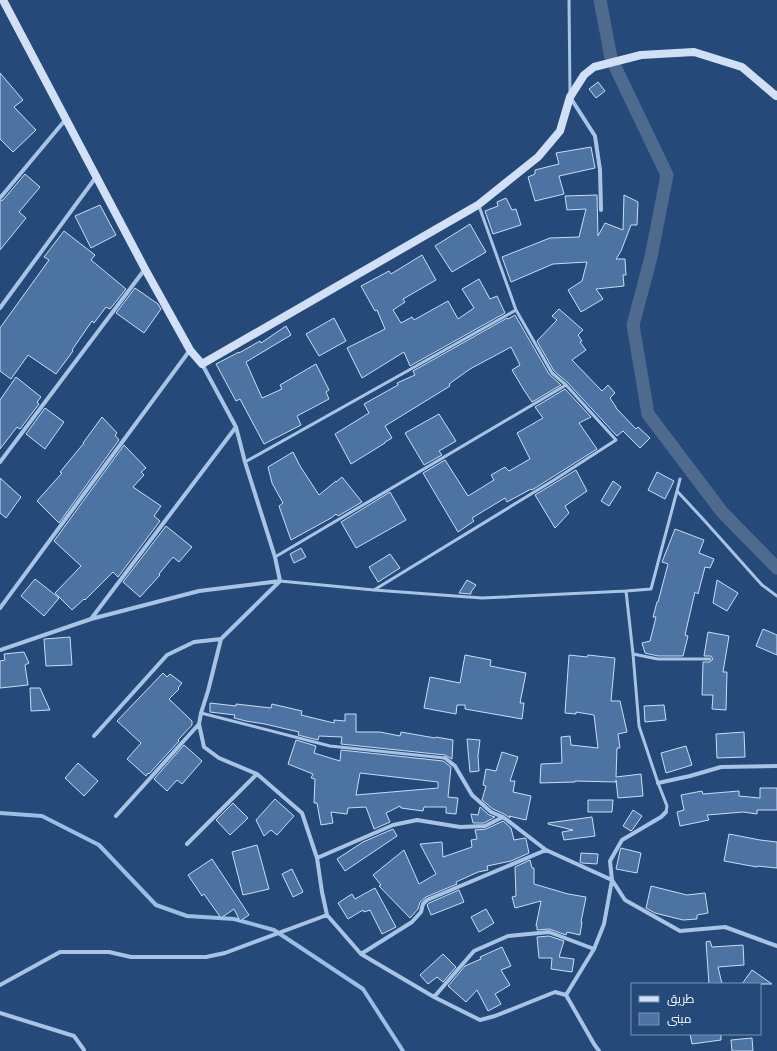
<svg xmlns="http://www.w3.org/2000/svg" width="777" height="1051" viewBox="0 0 777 1051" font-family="'Nunito Sans',Cairo,sans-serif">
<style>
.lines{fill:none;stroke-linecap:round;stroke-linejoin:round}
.stream{stroke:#9cbee5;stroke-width:4}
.canal{stroke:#4e6a8d;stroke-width:13}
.building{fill:#4d73a3;stroke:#caddf3;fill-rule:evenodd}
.lane{stroke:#a8c3e4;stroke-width:3}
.street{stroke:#a8c3e4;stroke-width:4}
.secondary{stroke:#d1e0f4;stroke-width:8}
</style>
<rect width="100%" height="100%" fill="#254a7a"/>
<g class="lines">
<path class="stream" d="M0 813 42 816 99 845 156 905 187 916 234 919 274 930 363 989 403 1051"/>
<path class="canal" d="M600 0 611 58 667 175 651 257 633 325 648 414 722 512 777 568"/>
</g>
<path class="building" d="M0 73 23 100 14 107 36 130 13 152 0 139Z
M598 82 605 91 596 98 589 89Z
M591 147 595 168 559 176 564 194 535 201 528 177 535 174V170L559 164 556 153Z
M25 174 40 187 19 212 26 218 0 250V201L3 200Z
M597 195 598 236 605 223 623 230 624 195 638 202 637 225H631L621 251 616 259H625L626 275H623L624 286 596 289 603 299 581 312 568 290 582 281 587 262 553 264 511 282 502 257 550 238 579 237 586 209 567 210 565 196Z
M506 198 512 210 516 209 521 225 493 234 485 211 498 206 497 202Z
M100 205 116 235 91 248 75 216Z
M470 224 486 252 452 272 435 246Z
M64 231 95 255 91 260 126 289 110 309 106 307 94 323 92 321 72 350 73 351 56 374 28 355 11 379 0 371V328L49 260 44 257Z
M422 255 436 280 403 299 405 302 393 310 401 323 412 317 414 320 448 301 458 319 474 308 462 289 479 279 490 299 497 296 505 313 410 366 404 352 362 378 347 348 385 329 377 310 375 311 361 286 389 271 391 274Z
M135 288 158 304 161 309 144 333 116 313Z
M559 309 583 330 578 335 582 341 580 342 586 350 572 360 602 391 608 385 615 393 610 398 616 407V408L636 429 638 427 650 438 640 448 623 431 617 436 568 383 554 371 537 341 557 320 552 316Z
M515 315 549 374 561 385 532 402 524 390 512 370 520 365 511 347 470 369 449 384 450 386 385 426 392 438 385 442V443L351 464 335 434 369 413 364 404 398 385 397 383 415 375 413 371 507 318 508 319Z
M334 318 346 341 319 356 306 334Z
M286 326 291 335 246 362 262 398 282 389 280 385 316 364 329 390 326 392 329 399 297 416 301 425 264 444 240 399 236 401 216 364 239 352V353L260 341 261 343Z
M16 377 41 397 37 402 39 404 20 429 17 427 0 449V400Z
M565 389 591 417 579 423 597 449 532 490 531 489 507 502 505 498 472 518 474 521 458 532 423 473 445 460 468 496 494 480 491 475 505 467 509 471 530 459 517 433 543 418 535 407Z
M45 408 64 422 45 449 26 434Z
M439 414 456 441 439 451 442 455 424 465 405 433Z
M102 417 117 433 115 435 119 440 59 523 37 501 62 473 60 472 84 443H83Z
M124 445 146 468 141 472 144 475 133 487 161 506 154 516 160 521 118 577 113 572 85 600 84 599 72 610 55 593 81 566 54 541Z
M293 452 300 466 319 495 336 481V482L342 477 362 502 338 516 336 514 331 518 291 540 279 506 283 503 272 483 268 467Z
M576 470 587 491 565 506 569 513 555 528 535 495Z
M657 472 674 481 665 499 648 490Z
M0 478 21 497 6 518 0 513Z
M613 481 621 487 609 506 601 501Z
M390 492 406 520 356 548 341 522Z
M166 526 192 547 179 562 173 557 159 574 160 575 140 597 123 582Z
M675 529 704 540 699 553 714 559 710 568 705 567 698 594 695 592 685 635 688 636 683 656H658L645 653 642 643 650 641 656 617H653L657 602H658L668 564 662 562Z
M301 548 306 557 294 563 290 554Z
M390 554 400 568 378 582 369 567Z
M35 579 59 598 44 616 21 596Z
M467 580 476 585 471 592V594L459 593Z
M717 580 738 593 727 611 713 603Z
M763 629 777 635V655L756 646Z
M708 632 729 636 723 672H727L726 710 712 709 713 695H702L703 662H710L713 659 711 656H704Z
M70 637 72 665 46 666 44 639Z
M24 652 29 663 25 665 28 685 0 688V661L5 660 4 654Z
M465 655 491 660 490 666 526 673 520 703H524L522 719 465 709V705H457L456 714 424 708 430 677 460 683Z
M569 655 587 657 588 655 615 658 611 701H620L627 732 618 734 620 748H617L616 777 641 774 643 796 618 798 616 780V782L575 781V782L540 783 541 764 562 763 561 737 570 736 571 745 598 748 594 715 576 712V714L565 713Z
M163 673 167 677 170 674 182 683 178 688 179 689 169 699 192 721V725L178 740 179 741 149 774 148 773 146 776 127 759 141 743 117 721Z
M30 688H40L50 710 31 711Z
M210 703 236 706V704L271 708 272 704 302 711 301 715 334 723V720L345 721V714H356V732H380L400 736 401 732 435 738 436 737 453 740 452 759 445 755 341 744 342 737 319 736 318 740 298 735 299 732 265 724 246 721 234 718 235 715 210 712Z
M664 705 666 720 645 722 644 706Z
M744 732 745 757 717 758 716 734Z
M467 739 480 740 478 756 479 771 470 772Z
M296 740 316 746 314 753 340 761 341 750 443 761 451 767 448 797 458 798 456 814 446 813V807H424L423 811 401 808 400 806 386 813 390 822 374 829 366 807 348 808 347 814 331 812 333 823 321 825 317 803H314L315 779 311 778 313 774 288 764ZM360 773 438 782V788L356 795Z
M184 745 202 761 182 784 177 780 167 791 154 779Z
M686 746 692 765 666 773 661 753Z
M502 752 518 757 510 781H515L513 792 531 796 526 820 509 816 510 818 504 814 493 809 482 800 486 786 483 785 486 769 496 771Z
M78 763 98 781 84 796 65 778Z
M760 788H777V810H757V814L743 812 707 815 709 820 680 826 677 812 684 810 681 795 702 791 703 794 739 791V796L760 798Z
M275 799 294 816 277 835 271 830 264 836 256 820Z
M588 800H613L612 812H588Z
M233 803 248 818 230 835 216 820Z
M480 807 489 815 495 817 484 823H473L471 814 478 815Z
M633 810 642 816 633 829 631 831 623 826Z
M592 817 595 836 564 840 562 832 573 830 548 824V823Z
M503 821 511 828 514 840 525 838 526 839 529 853 511 861 487 866 488 870 478 872 456 882 457 884 426 897 420 902 418 909 410 918 379 886 381 885 373 875 404 850 419 884 436 874 420 844 442 842 443 857 472 847 471 840 477 839 475 830 486 829Z
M393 829 397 836 345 871 337 859 363 842Z
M729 834 760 840 777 842V868L757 866V867L724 861Z
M257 845 269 889 243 895 232 852Z
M621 848 641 853 637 873 616 869 620 851Z
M581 853 598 854 597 864 582 863 580 862Z
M212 859 249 915 240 921 234 909 221 918 204 894 202 896 188 875Z
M530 860 532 868H534V884L568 894 586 897 581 922H582L580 935 567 932 566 935 549 929 537 930V926H536L541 901 515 908 512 897 516 896 515 867Z
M292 869 303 892 293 897 282 874Z
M651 886 687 895 705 893 708 913 697 915V919L683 920 655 913 646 908Z
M375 888 396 927 382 934 370 910 364 912 363 910 348 919 338 903 352 894 355 899Z
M459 890 464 902 431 915 427 905 429 903Z
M486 909 494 923 479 932 471 917Z
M549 936 564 941 559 957 574 959 572 972 551 969 552 958H539L537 937Z
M710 941 712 947 743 945 744 965 718 967 722 984H709L706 942Z
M502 947 511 966 501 970 510 985 495 994 501 1004 488 1011 477 990 466 1002 448 986 465 966 481 959 480 957Z
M443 954 456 967 443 982 437 977 428 984 420 975Z
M752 970 772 984H742Z
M690 1034H721V1040L692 1044Z
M752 1038 753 1051H732L731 1040Z"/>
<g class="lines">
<path class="lane" d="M569 0 570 93
M245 462 516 310
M680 479 677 491 703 519 762 585 777 596
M275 557 566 385
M280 581 374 590 482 598 626 591 651 589 677 491
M374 590 554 480 616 440 566 385 552 373 516 310 479 206
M626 591 633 654 639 726 658 783 667 806 666 812
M633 654 658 659H710
M201 713 330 746 445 758"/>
<path class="street" d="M570 97 595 136 600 170 601 210
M0 198 66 119
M0 308 96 177
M202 364 236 427 245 462 275 557 280 581 221 639 208 691 201 713 199 724 204 747 219 758 257 774 302 813 317 858 322 892 327 915 361 954 434 997 480 1020 495 1016 555 992 566 995 594 1044 599 1051
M0 462 145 269
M0 608 190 350
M91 619 236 427
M0 650 91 619 199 591 280 581
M94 736 167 655 194 642 221 639
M445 758 455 766 472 795 491 812 503 817 546 850 612 880 604 924 594 949 566 995
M658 783 690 776 721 767 777 766
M666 812 661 817 622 840 610 861 612 880 625 900 680 931 725 927 777 946
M116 816 199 724
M187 844 257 774
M317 858 393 825 417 820 460 827 485 826 503 817
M361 954 412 922 421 912 423 904 427 900 546 850
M0 985 60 952H109L131 957H206L225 953 327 915
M434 997 474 951 508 936 549 932 594 949
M0 1013 74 1036 84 1050V1051"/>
<path class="secondary" d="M3 0 145 269 190 350 202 364 478 205 538 157 560 131 570 97 584 75 594 67 641 55 694 52 742 67 776 96 777 95"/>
</g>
<rect x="631" y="983" width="130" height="52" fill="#254a7a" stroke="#7c92af"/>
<rect x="639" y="996" width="20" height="6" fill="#d1e0f4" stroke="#7c92af"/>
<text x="667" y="1003" font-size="12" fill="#ffffff">طريق</text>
<rect x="639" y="1013" width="20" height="12" fill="#4d73a3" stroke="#7c92af"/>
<text x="667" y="1023" font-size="12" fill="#ffffff">مبنى</text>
</svg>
